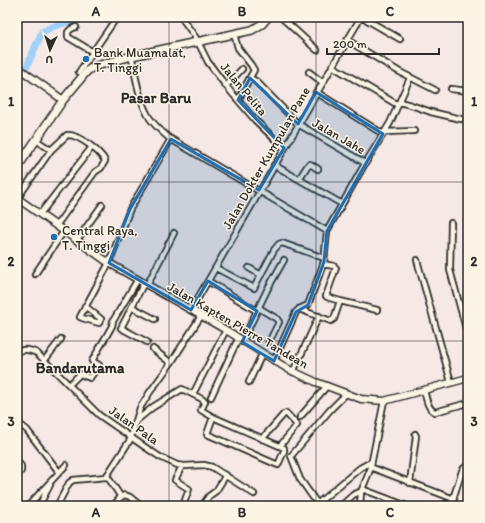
<svg xmlns="http://www.w3.org/2000/svg" width="485" height="523" viewBox="0 0 485 523" font-family="Itim,sans-serif">
<style>
.lines{fill:none;stroke-linecap:round;stroke-linejoin:round}
.river{stroke:#9fd0fc;stroke-width:7}
.street-casing{stroke:#2b2b2b;stroke-width:8}
.secondary-casing{stroke:#2b2b2b;stroke-width:9}
.primary-casing{stroke:#2b2b2b;stroke-width:10}
.street{stroke:#fcf5e5;stroke-width:4.5}
.secondary{stroke:#fcf5e5;stroke-width:6}
.primary{stroke:#fcf5e5;stroke-width:7}
.marked{fill:#1f6fb2;fill-opacity:0.2;stroke:#1f6fb2;stroke-width:3;stroke-linejoin:round}
.grid{fill:none;stroke:#2b2b2b;stroke-width:1;stroke-opacity:0.55}
.poi-dot{fill:#1f6fb2;stroke:#fcf5e5;stroke-width:1.5}
.labels{text-anchor:middle;dominant-baseline:central;stroke-width:3;stroke-linejoin:round;paint-order:stroke}
.poi-label{font-size:13px;fill:#2b2b2b;stroke:#fcf5e5;text-anchor:start}
.street-label{font-size:13px;fill:#2b2b2b;stroke:#fcf5e5}
.quarter-label{font-size:15px;font-weight:bold;fill:#2b2b2b;stroke:#fcf5e5}
.neatline{fill:none;stroke:#2b2b2b;stroke-width:1.5}
.grid-label{font-size:13px;text-anchor:middle;font-weight:bold;fill:#2b2b2b}
</style>
<rect width="100%" height="100%" fill="#f6e8e4"/>
<filter id="ink" filterUnits="userSpaceOnUse"><feTurbulence type="fractalNoise" baseFrequency=".025" numOctaves="2"/><feDisplacementMap in="SourceGraphic" scale="8" xChannelSelector="R" yChannelSelector="G"/><feConvolveMatrix kernelMatrix="1 2 1 2 8 2 1 2 1" color-interpolation-filters="sRGB"/></filter>
<g filter="url(#ink)">
<g class="lines">
<path class="river" d="M17 79 27 66 42 32 52 27 83 17"/>
<defs>
<path id="street" d="M181 17 196 38 208 62 226 86 255 120 284 148
M281 17 317 50
M362 17 400 39
M76 27 71 29 68 32V37L93 52
M234 34 238 48 251 65 254 70 238 100
M347 40 398 71 435 90
M131 54C135 73 139 101 149 117 154 125 162 132 169 138L327 231
M332 66 398 105
M79 72 117 17
M309 72 322 82
M250 78 257 82 298 124 365 163
M226 86 242 69
M451 89 468 91
M316 92 383 134
M399 102 411 105 431 112 461 119
M385 132 414 131
M36 140 51 150
M274 165 342 204
M299 179 308 165 310 164 318 169
M17 199 51 150 67 135C78 134 100 151 105 161L101 168 95 172 56 226
M40 214 92 147
M451 223 450 270 468 336
M77 240 102 205
M417 260 451 382
M216 268 254 288 274 250 279 244 282 243 324 258
M249 268 261 275
M35 274 64 231
M208 281 257 311
M144 283 121 328 147 342
M147 285 174 233
M340 301 377 310
M85 306 101 319 99 323 82 318 80 317 81 315 109 263 130 209 171 139
M132 307 155 319
M259 308 277 319 279 322 269 342
M299 309 331 321 334 319 340 301 327 297 326 296 336 268 334 266 323 264
M191 310 361 17
M242 342 267 290 284 260
M153 349 171 363
M17 352C23 348 31 350 37 353L99 415 145 447 160 457 177 465 184 466 204 465 212 467 254 494
M44 361 61 339
M274 361 296 312 299 309 308 305 324 262 327 231 363 167 390 123 410 78
M293 372 319 316
M249 382 262 354
M69 385 80 374 90 378 99 365 92 361 112 326 113 321 138 279
M424 390C426 397 427 409 435 412L468 403
M193 394 226 330
M211 397 238 339
M300 417 327 386
M136 421 153 407 182 389 202 399 205 402 201 410 213 417 284 448V451L278 465 207 434 213 417
M17 422 27 430 59 472
M262 439 284 414 286 413 297 425 280 446
M17 461 21 466V471L17 476
M182 466 175 480 189 489 183 506
M370 467 454 499
M107 476 121 497
M410 483 416 436 415 434
M362 489 407 506
M28 506 66 465
M39 506 50 485
M57 506 69 483 73 480 106 477 130 440 140 408 150 392 171 363 201 316
M113 506 121 497 125 495 130 497 141 506
M202 506 209 496 216 491 226 475
M311 506 317 504 360 468 371 462
M319 506 300 479 291 456 330 410 347 393
M341 506 353 495 362 491
M360 506 361 492 370 470 384 401
M443 506 445 504 451 505 462 471 464 468 468 466"/>
<path id="secondary" d="M17 67 63 100
M17 198 109 263 226 330 288 369 316 382 361 399 384 401 468 378"/>
<path id="primary" d="M17 168 63 100 87 71 93 67 132 56 252 30 262 24 268 17"/>
</defs>
<use href="#street" class="street-casing"/>
<use href="#secondary" class="secondary-casing"/>
<use href="#primary" class="primary-casing"/>
<use href="#street" class="street"/>
<use href="#secondary" class="secondary"/>
<use href="#primary" class="primary"/>
</g>
</g>
<path class="marked" d="M250 78 298 124 316 92 383 134 327 231 324 262 308 305 296 312 274 361 242 342 257 311 208 281 191 310 109 263 130 209 171 139 259 190 284 148 238 100Z"/>
<path class="grid" d="M169 17V506M316 17V506M17 182H468M17 341H468"/>
<g class="poi-dot">
<circle cx="86" cy="59" r="4"/>
<circle cx="54" cy="237" r="4"/>
</g>
<g class="labels">
<g class="poi-label">
<text x="94" y="52">Bank Muamalat,<tspan x="94" dy="15">T. Tinggi</tspan></text>
<text x="62" y="230">Central Raya,<tspan x="62" dy="15">T. Tinggi</tspan></text>
</g>
<g class="street-label">
<text transform="translate(244 89) rotate(50)">Jalan Pelita</text>
<text transform="translate(339 136) rotate(30)">Jalan Jahe</text>
<text transform="translate(266 158) rotate(-60)">Jalan Dokter Kumpulan Pane</text>
<text transform="translate(238 325) rotate(30)">Jalan Kapten Pierre Tandean</text>
<text transform="translate(134 425) rotate(35)">Jalan Pala</text>
</g>
<g class="quarter-label">
<text x="156" y="98">Pasar Baru</text>
<text x="80" y="368">Bandarutama</text>
</g>
</g>
<rect width="485" height="523" fill="none" stroke="#fcf5e5" stroke-width="44"/>
<g transform="translate(50 50) rotate(184)" stroke="#fcf5e5" stroke-width="3" paint-order="stroke">
<path d="M0-3L7 15L0 10L-7 15Z" fill="#2b2b2b"/>
<text y="-6" font-size="11" font-weight="bold" text-anchor="middle" fill="#2b2b2b">U</text>
</g>
<path d="M327 48v6h112v-6" fill="none" stroke="#2b2b2b" stroke-width="2"/>
<text x="333" y="48" font-size="12" fill="#2b2b2b" stroke="#fcf5e5" stroke-width="3" paint-order="stroke">200 m</text>
<rect x="22" y="22" width="441" height="479" class="neatline"/>
<g class="grid-label">
<text x="96" y="16">A</text>
<text x="242" y="16">B</text>
<text x="390" y="16">C</text>
<text x="11" y="106">1</text>
<text x="474" y="106">1</text>
<text x="11" y="266">2</text>
<text x="474" y="266">2</text>
<text x="11" y="426">3</text>
<text x="474" y="426">3</text>
<text x="96" y="517">A</text>
<text x="242" y="517">B</text>
<text x="390" y="517">C</text>
</g>
</svg>
